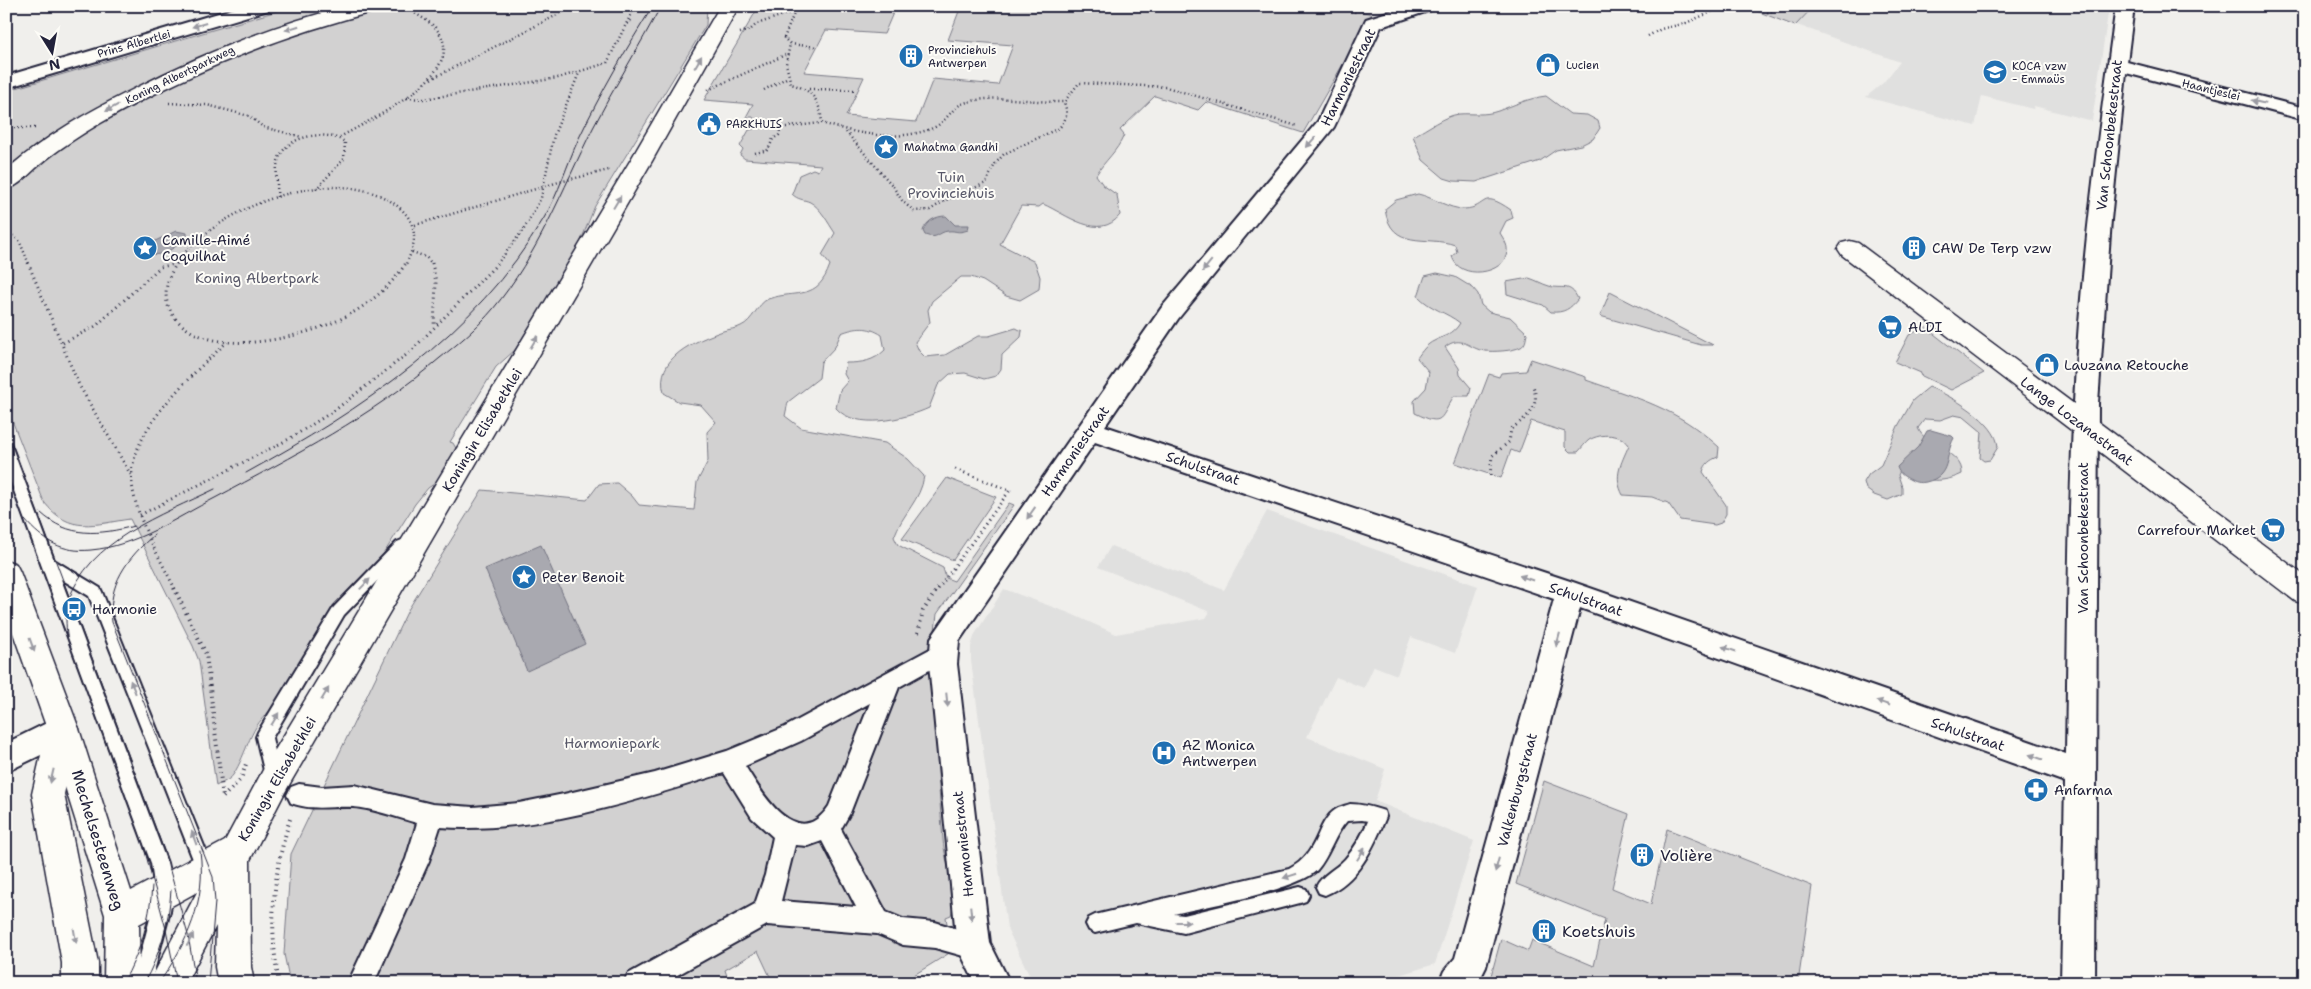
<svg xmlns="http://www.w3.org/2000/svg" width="2311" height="989" viewBox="0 0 2311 989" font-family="'Shantell Sans',sans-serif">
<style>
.built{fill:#e0e0df}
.green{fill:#d2d1d1;stroke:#7a7a86}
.water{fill:#a9a9b0;stroke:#737381}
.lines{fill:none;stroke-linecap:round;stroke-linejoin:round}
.service-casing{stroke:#22223b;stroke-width:4}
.pedestrian-casing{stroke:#22223b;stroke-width:4}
.minor-casing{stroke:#22223b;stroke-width:4}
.tertiary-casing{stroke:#22223b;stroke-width:3}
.secondary-casing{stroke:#22223b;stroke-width:3}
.path-far2{stroke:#22223b;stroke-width:2.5;stroke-dasharray:1 3;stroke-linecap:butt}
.path-far1{stroke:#22223b;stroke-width:3;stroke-dasharray:1 4;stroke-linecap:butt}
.path{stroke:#22223b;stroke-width:4;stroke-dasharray:1 4.5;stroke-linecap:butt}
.service{fill:#fdfcf7;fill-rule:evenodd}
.pedestrian{fill:#fdfcf7;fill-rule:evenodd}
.minor{fill:#fdfcf7;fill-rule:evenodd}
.tertiary{fill:#fdfcf7;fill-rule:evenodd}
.secondary{fill:#fdfcf7;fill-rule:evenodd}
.tram{stroke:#22223b;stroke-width:1}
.oneway{fill:#9a9aa2}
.labels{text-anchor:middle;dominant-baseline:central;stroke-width:4;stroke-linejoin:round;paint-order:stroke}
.far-street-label{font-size:11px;fill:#22223b;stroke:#fdfcf7}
.far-poi-label{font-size:11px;fill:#22223b;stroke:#fdfcf7;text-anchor:start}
.street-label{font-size:14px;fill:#22223b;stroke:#fdfcf7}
.park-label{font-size:14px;fill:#575768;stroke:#fdfcf7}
.poi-label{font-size:14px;fill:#22223b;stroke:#fdfcf7;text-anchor:start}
.near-street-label{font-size:16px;fill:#22223b;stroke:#fdfcf7}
.near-poi-label{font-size:16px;fill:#22223b;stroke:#fdfcf7;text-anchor:start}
</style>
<rect width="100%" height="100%" fill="#f0efec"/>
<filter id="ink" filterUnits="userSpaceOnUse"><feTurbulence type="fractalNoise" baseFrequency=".02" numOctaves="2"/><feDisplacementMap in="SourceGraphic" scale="10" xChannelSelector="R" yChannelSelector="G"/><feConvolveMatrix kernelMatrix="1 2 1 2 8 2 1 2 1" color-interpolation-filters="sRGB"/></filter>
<g filter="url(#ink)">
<path class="built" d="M1744 6 2109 7 2092 121 2034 106 2033 109 1982 96 1975 126 1866 97 1883 83 1900 62Z
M1267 511 1478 586 1455 653 1411 637 1397 675 1374 666 1364 688 1336 677 1307 737 1385 769 1375 801 1474 841 1435 964 1373 983H1033L1007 928 971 661V646L975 634 1004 589 1069 613 1116 634 1206 618 1210 612 1098 567 1111 546 1224 590Z"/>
<path class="green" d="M294 6H707L706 25 595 206 578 248 515 350 496 367 450 442 453 443 458 452 437 482 428 488 415 504 379 561 274 708C249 725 248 752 233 775 230 780 221 783 216 786L199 661 193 646 130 519C94 524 70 535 44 502L6 405V91Z
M759 6H896L884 34 826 30 804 72 864 77 846 116 916 122 933 79 998 85 1013 45 948 40 961 6H1337L1372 14 1303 133 1206 102 1198 110 1155 96 1120 130 1124 135C1117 152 1105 160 1096 175L1103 185 1117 195 1120 215C1099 242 1066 214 1043 204L1039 207 1021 206 1000 244 1035 262 1040 277 1039 289 1020 300 1006 296 983 281 971 277H961L932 301 928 310 930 322 915 342 919 351 925 357 945 355 978 336H989L1016 328 1022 331 1021 337 1002 355 1001 369 996 376 984 379 965 373 950 374 938 385 929 408C905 419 856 431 836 408L840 390 848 381 844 374 846 363C862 363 874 361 885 350L882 335C868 326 857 327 841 333L835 347 821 362 819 378 788 402 785 416 801 428 885 443 908 459 924 476C921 500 902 514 894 537L898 545 943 568 946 578 954 581 1009 503 1014 505 937 614C931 656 933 699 936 741 938 774 940 807 943 840 945 862 958 895 951 915L946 917 951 952 901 983H773L758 951 725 970 728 979 722 983H290L284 954 291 854 408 610 482 490 587 500 599 484 617 483 632 496 639 505 694 510 697 482 708 461 707 432 716 422 701 405 679 402 664 393C654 357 695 341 723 331 729 329 736 329 741 326 753 321 757 304 768 299 798 289 817 302 830 265L822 255 835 233C828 223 821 208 810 202 803 199 798 200 792 194L799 175 813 169 818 171 821 165 745 159 740 155 743 149 740 146 749 130 754 129 757 123 753 117H746L753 104 704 100Z
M1744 6H1769L1772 8 1778 6H1814L1795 26Z
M1546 96 1570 114 1587 115 1598 121 1600 128 1593 139 1581 145 1556 150 1540 161 1476 182 1454 181 1444 178 1423 160 1413 136C1428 129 1443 116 1459 114 1473 113 1484 116 1498 111 1514 105 1529 98 1546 96Z
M1418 194C1432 197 1449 209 1464 209 1489 208 1479 188 1511 210L1513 218 1506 221 1500 233C1503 238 1508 245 1507 251 1506 275 1458 281 1452 256L1457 252 1455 245C1427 235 1391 251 1385 209L1396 200Z
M1437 273 1455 277 1473 288 1478 294 1481 305 1489 312 1510 317 1527 333C1526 339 1526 344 1521 347 1513 351 1493 352 1485 351 1469 349 1462 334 1445 347L1459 368 1460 375 1471 388 1469 396H1454C1440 417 1445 428 1415 413L1414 401 1426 388 1429 372 1417 358C1422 351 1427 344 1434 341 1445 335 1453 335 1460 323 1446 312 1430 309 1418 296L1425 276Z
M1529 278C1536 280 1542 284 1549 286 1562 290 1570 282 1578 299 1570 309 1564 313 1551 312L1543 305 1507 294 1506 282Z
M1610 292 1713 345H1701L1600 316Z
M1925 327 1984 373 1951 390 1920 375 1921 373 1895 362 1909 335Z
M1531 359 1586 377V380C1639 399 1675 407 1719 447L1718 457C1710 460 1705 464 1703 472L1726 505V514L1721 523 1715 525 1680 520 1668 503 1652 497 1623 495C1613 476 1621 464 1629 445 1621 433 1601 433 1589 440 1585 443 1582 448 1578 452H1570L1565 447V432L1531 421 1519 453 1511 450 1501 478 1455 463 1489 374 1499 377 1501 373 1526 371Z
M1929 387C1950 395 1997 422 1998 447L1990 460 1984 461 1980 458 1982 432 1964 417 1954 415 1940 420 1925 419 1918 428C1925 447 1963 451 1962 474 1939 485 1923 480 1900 471L1898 475 1902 487V494L1888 500 1874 495 1866 489 1864 482 1869 474 1881 465 1898 426 1913 400Z
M947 478 996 497 953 560 902 539Z
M1544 781 1629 814 1612 888 1651 904 1667 829 1812 886 1798 983H1489L1501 939 1528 951 1532 940 1594 966 1605 919 1516 884Z"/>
<path class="water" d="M946 216 955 225H969L968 230C956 234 957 230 948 231 938 232 938 240 925 235L923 231C926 221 936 216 946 216Z
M176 231 187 233V236C179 246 160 259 148 253L147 250 151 243Z
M1931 430 1952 436 1954 438C1944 456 1952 476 1926 482 1921 483 1916 483 1911 480 1905 477 1899 474 1897 467L1918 447 1927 431Z
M541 545 585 644 527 671 485 569Z"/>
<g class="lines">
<defs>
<path id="service" d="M6 445 11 446 13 450 54 560 100 588 102 592 214 871 212 877 206 879 200 877 89 596 61 579 167 863 173 891 170 911 151 983H133L152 911 155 891 151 863 6 469Z
M402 540 407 542 409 546 407 550 344 615 272 738 281 778 279 783 273 785 267 783 256 737 258 732 334 607 397 542Z
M1350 804C1362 804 1372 807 1384 811L1386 817C1373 848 1358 882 1325 895L1319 893 1316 887C1321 875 1336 869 1345 859 1355 848 1362 835 1368 821L1362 820 1347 821C1334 835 1330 855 1317 870 1298 890 1205 906 1174 914L1184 915 1300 887 1306 889 1309 895 1306 901 1300 903 1184 933 1136 923 1095 933 1089 930 1086 924 1089 918 1095 915 1289 869C1320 853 1315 824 1335 810 1339 807 1345 806 1350 804Z"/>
<path id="pedestrian" d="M943 642 951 644 954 651 951 658 899 687 850 813 841 829 886 912 903 919 935 922 983 937 987 946 983 955 974 959 935 948 903 945 877 934 767 925 663 983H624L628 974 755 904 765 875 773 837 752 818 724 773C636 801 534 834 440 827L429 861 374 983H348L406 859 417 823C398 818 372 808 353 807 331 806 312 811 291 803L287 795 291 787 299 784 322 787 354 785 432 804 473 807 519 803 564 794 655 773 727 751 785 727ZM870 703 829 806C797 854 761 792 745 766L801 741ZM822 841 856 907 781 901 795 845 808 846Z"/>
<path id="minor" d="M242 6H271L268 10 6 88V76Z
M1406 6H1434L1431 10 1381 27 1334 127 1178 319 1105 426 1570 581 2066 754C2068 637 2068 520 2074 403 2080 270 2098 137 2116 6H2134L2127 62 2305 108V120L2126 73 2111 220 2098 403 2095 983H2061L2065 782 1580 608 1486 967 1478 983H1439L1444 971 1455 958 1554 599 1095 442 959 641 957 664 990 943 1010 983H975L957 946 929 664 931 638 1162 307 1318 121 1366 19Z
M63 715 74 719 78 729 74 739 6 772V743Z"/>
<path id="tertiary" d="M1850 241 1858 243 2305 576V604L2295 601 1842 255 1838 249 1842 243Z
M63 715 74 719 79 729 64 794 98 963V983H62V963L32 794 47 729 52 719Z"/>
<path id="secondary" d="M348 6H382L380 10C281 35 187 73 99 124 79 136 60 148 42 163 30 172 20 186 6 190V170L11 166C47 135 88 112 130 91 199 55 272 25 348 6Z
M720 6H739L652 161 285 792 250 860 251 967 254 983H218L215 967 216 926 186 983H149L197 892 139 924 140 983H104L105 915 47 729 6 613V560L16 564 20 572 79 729 131 891 225 841 263 770 630 161Z"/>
</defs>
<use href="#service" class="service-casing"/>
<use href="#pedestrian" class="pedestrian-casing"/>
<use href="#minor" class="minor-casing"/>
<use href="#tertiary" class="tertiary-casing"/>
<use href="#secondary" class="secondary-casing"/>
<path class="path-far2" d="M788 6 795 11 814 6
M1327 6 1356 12
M1748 6 1768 12 1786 6
M1800 6 1809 11
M627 24 633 19
M740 33 750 30 757 24 795 11 784 38 790 44 786 64 791 84C813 90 820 101 822 123 857 134 900 143 935 127 947 121 952 107 964 103 996 93 1032 103 1064 102
M1648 36 1661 29 1686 23 1725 6
M790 44 817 47
M431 79 575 6
M809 89 857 90
M708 90 785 55
M764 90 788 77
M407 98 424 99 558 78 607 63 635 6
M169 103 207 105 249 116 263 127 302 137
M6 128H36
M778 128 821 123
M846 132 892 185 903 202 914 211 930 210 946 200 986 183 995 164 1004 154 1059 128C1067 119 1068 113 1064 102L1079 83 1166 87 1297 126
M340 137C368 121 465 76 440 34 433 21 415 15 404 6
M755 153 768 150 773 139 779 135 780 130 770 120
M277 197C278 186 275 172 278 161 285 135 325 129 345 142L344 159 316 189
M415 225 559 182 609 170
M6 231 19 240 29 264
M412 252 426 257 432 264
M176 264C216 206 343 157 401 209 419 226 416 244 406 264
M497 264 524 229 541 198 554 135 579 73"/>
<path class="path-far1" d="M28 263 79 385 132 477
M177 263C166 279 161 298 173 315 206 363 305 338 347 316 371 303 392 285 406 263
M432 263 436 282 434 326
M63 343 96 326 160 267 175 264
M955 469 1011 491
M1490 475 1492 456 1509 442 1511 429C1527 417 1541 408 1533 386
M140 515 289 439 335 410 410 352 498 263
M175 589C159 556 136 520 132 483 127 431 193 374 227 342
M938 589 1010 490"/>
<path class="path" d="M174 588 206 654 223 798
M918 633 923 611 938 588
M242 776 247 761
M223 797 240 780
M279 983C268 925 273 872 291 816"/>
<use href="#service" class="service"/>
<use href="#pedestrian" class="pedestrian"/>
<use href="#minor" class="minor"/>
<use href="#tertiary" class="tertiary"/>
<use href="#secondary" class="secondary"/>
<path class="tram" d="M6 428 165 853 188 935 196 983
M6 472 143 844 166 929 177 983
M246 473C362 409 475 335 544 218 559 193 567 164 579 138 601 92 626 49 653 6
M41 513C68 538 100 535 134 526
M25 520C43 541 63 553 91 550 136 546 176 518 215 498 294 456 372 416 440 358 459 343 478 327 493 309 538 255 562 190 593 128 614 87 639 47 661 6
M154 535C127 558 107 585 112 622L213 877 215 902 208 983
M67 636C66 625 65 613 68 602 88 540 162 515 215 489
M123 983C140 952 150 921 152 886
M144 983C160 954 169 924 171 890
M159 983C187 943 207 901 200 851"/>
</g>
<defs><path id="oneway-solid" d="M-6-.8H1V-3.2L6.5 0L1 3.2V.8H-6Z" transform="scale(1.25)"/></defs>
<g class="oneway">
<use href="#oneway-solid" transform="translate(199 25) rotate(164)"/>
<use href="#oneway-solid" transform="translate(292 28) rotate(163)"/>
<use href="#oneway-solid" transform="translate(698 62) rotate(-60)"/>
<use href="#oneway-solid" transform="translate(2258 102) rotate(-166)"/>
<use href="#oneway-solid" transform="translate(112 108) rotate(151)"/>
<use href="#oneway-solid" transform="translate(1311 142) rotate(131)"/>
<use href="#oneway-solid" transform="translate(617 202) rotate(-59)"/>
<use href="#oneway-solid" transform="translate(1207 266) rotate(129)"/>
<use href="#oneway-solid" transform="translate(534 342) rotate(-59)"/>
<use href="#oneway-solid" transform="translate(1031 513) rotate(125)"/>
<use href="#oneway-solid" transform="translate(1526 578) rotate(-161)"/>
<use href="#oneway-solid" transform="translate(365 584) rotate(-46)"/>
<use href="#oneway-solid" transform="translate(1558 640) rotate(105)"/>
<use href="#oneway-solid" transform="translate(32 645) rotate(70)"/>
<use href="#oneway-solid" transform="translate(1729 649) rotate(-161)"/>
<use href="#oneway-solid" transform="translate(133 687) rotate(-112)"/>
<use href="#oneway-solid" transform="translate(325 694) rotate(-59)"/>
<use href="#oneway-solid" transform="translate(947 700) rotate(84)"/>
<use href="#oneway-solid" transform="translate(1883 703) rotate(-161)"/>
<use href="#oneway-solid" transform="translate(275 719) rotate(-59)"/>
<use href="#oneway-solid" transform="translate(2036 757) rotate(-161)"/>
<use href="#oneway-solid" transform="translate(52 776) rotate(103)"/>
<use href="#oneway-solid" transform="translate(194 838) rotate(-110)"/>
<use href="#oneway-solid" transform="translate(1361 854) rotate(-57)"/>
<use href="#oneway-solid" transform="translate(1497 865) rotate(105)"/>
<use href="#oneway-solid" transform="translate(1290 876) rotate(162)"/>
<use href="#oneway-solid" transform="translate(971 913) rotate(84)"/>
<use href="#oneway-solid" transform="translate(1183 922)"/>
<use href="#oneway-solid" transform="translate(75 936) rotate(80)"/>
<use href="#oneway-solid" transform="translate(190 940) rotate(-62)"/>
</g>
</g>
<defs>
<symbol id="building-disc" viewBox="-11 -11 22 22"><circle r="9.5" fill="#1f6fb2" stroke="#fdfcf7"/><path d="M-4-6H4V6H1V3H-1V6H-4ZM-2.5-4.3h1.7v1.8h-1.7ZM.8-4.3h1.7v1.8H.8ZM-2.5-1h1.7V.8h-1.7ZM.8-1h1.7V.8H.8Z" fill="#fff"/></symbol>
<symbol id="shop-disc" viewBox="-11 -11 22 22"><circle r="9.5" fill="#1f6fb2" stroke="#fdfcf7"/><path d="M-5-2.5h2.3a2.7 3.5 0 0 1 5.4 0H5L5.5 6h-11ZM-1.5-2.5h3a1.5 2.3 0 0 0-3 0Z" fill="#fff"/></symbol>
<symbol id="school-disc" viewBox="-11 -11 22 22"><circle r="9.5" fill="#1f6fb2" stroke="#fdfcf7"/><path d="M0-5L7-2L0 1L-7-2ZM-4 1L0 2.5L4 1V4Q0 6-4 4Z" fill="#fff"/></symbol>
<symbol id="civic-disc" viewBox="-11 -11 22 22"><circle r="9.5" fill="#1f6fb2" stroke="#fdfcf7"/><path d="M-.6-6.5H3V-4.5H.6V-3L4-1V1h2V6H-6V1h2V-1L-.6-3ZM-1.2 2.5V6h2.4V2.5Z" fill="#fff"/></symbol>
<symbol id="sight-disc" viewBox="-11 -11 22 22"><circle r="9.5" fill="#1f6fb2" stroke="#fdfcf7"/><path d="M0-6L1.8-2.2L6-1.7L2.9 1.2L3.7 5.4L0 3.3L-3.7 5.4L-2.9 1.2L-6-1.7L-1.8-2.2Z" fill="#fff"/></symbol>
<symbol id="supermarket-disc" viewBox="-11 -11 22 22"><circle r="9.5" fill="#1f6fb2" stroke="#fdfcf7"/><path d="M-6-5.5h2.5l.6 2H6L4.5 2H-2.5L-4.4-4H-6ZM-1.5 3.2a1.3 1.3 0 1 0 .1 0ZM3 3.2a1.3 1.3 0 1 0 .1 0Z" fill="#fff"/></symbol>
<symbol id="bus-disc" viewBox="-11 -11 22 22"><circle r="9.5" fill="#1f6fb2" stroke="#fdfcf7"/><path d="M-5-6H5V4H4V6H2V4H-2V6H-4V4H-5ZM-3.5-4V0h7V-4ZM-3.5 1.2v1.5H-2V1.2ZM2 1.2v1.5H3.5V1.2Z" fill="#fff"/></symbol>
<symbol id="hospital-disc" viewBox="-11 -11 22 22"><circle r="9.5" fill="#1f6fb2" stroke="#fdfcf7"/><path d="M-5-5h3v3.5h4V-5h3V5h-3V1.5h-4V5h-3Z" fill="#fff"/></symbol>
<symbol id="pharmacy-disc" viewBox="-11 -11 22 22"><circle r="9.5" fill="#1f6fb2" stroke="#fdfcf7"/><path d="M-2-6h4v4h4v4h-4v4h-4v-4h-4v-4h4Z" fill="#fff"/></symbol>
</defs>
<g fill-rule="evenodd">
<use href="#building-disc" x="897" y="42" width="28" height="28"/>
<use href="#shop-disc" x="1534" y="51" width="28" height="28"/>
<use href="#school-disc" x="1981" y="58" width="28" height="28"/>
<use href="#civic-disc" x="695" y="110" width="28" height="28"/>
<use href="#sight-disc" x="872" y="133" width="28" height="28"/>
<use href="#sight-disc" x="131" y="234" width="28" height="28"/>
<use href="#building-disc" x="1900" y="234" width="28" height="28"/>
<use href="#supermarket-disc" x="1876" y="313" width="28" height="28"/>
<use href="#shop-disc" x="2033" y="351" width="28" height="28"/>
<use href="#supermarket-disc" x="2259" y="516" width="28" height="28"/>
<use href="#sight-disc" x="510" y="563" width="28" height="28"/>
<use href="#bus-disc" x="60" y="595" width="28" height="28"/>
<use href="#hospital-disc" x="1150" y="739" width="28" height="28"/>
<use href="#pharmacy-disc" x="2022" y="776" width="28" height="28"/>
<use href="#building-disc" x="1628" y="841" width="28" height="28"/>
<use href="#building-disc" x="1530" y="917" width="28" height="28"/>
</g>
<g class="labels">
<g class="far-street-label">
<text transform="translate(134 44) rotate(-16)">Prins Albertlei</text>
<text transform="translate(180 75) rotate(-26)">Koning Albertparkweg</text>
<text transform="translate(2211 90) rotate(14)">Haantjeslei</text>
</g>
<g class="far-poi-label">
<text x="928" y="50">Provinciehuis<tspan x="928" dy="13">Antwerpen</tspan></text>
<text x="1566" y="65">Lucien</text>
<text x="2012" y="66">KOCA vzw<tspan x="2012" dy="13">- Emmaüs</tspan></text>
<text x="726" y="124">PARKHUIS</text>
<text x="904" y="147">Mahatma Gandhi</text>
</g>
<g class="street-label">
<text transform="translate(1348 77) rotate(-64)">Harmoniestraat</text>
<text transform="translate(2109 135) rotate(-84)">Van Schoonbekestraat</text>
<text transform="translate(2077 421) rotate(37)">Lange Lozanastraat</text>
<text transform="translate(482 430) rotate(-59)">Koningin Elisabethlei</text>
<text transform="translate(1075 451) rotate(-55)">Harmoniestraat</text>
<text transform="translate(1203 468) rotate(19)">Schulstraat</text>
<text transform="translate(2083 538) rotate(-90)">Van Schoonbekestraat</text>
<text transform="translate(1586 599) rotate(19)">Schulstraat</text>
<text transform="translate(1968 734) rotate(19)">Schulstraat</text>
<text transform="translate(277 779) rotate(-60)">Koningin Elisabethlei</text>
<text transform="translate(1517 790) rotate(-75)">Valkenburgstraat</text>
<text transform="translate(963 844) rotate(-96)">Harmoniestraat</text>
</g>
<g class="park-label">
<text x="951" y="177">Tuin<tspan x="951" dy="16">Provinciehuis</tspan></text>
<text x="257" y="278">Koning Albertpark</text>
<text x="612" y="743">Harmoniepark</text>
</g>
<g class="poi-label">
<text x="162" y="240">Camille-Aimé<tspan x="162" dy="16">Coquilhat</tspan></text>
<text x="1932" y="248">CAW De Terp vzw</text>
<text x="1908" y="327">ALDI</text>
<text x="2064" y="365">Lauzana Retouche</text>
<text x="2256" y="530" text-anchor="end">Carrefour Market</text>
<text x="542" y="577">Peter Benoit</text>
<text x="92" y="609">Harmonie</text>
<text x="1182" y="745">AZ Monica<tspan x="1182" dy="16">Antwerpen</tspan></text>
<text x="2054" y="790">Anfarma</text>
</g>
<g class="near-street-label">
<text transform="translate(98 840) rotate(73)">Mechelsesteenweg</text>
</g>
<g class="near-poi-label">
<text x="1660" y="855">Volière</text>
<text x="1562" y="931">Koetshuis</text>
</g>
</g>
<rect width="2311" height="989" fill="none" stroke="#fdfcf7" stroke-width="25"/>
<rect x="12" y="12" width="2286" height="964" fill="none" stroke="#22223b" stroke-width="2" filter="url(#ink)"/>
<g transform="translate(52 52) rotate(169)" stroke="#fdfcf7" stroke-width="4" paint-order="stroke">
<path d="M0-4L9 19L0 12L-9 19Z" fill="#22223b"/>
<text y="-8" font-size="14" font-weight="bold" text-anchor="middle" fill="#22223b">N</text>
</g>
</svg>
